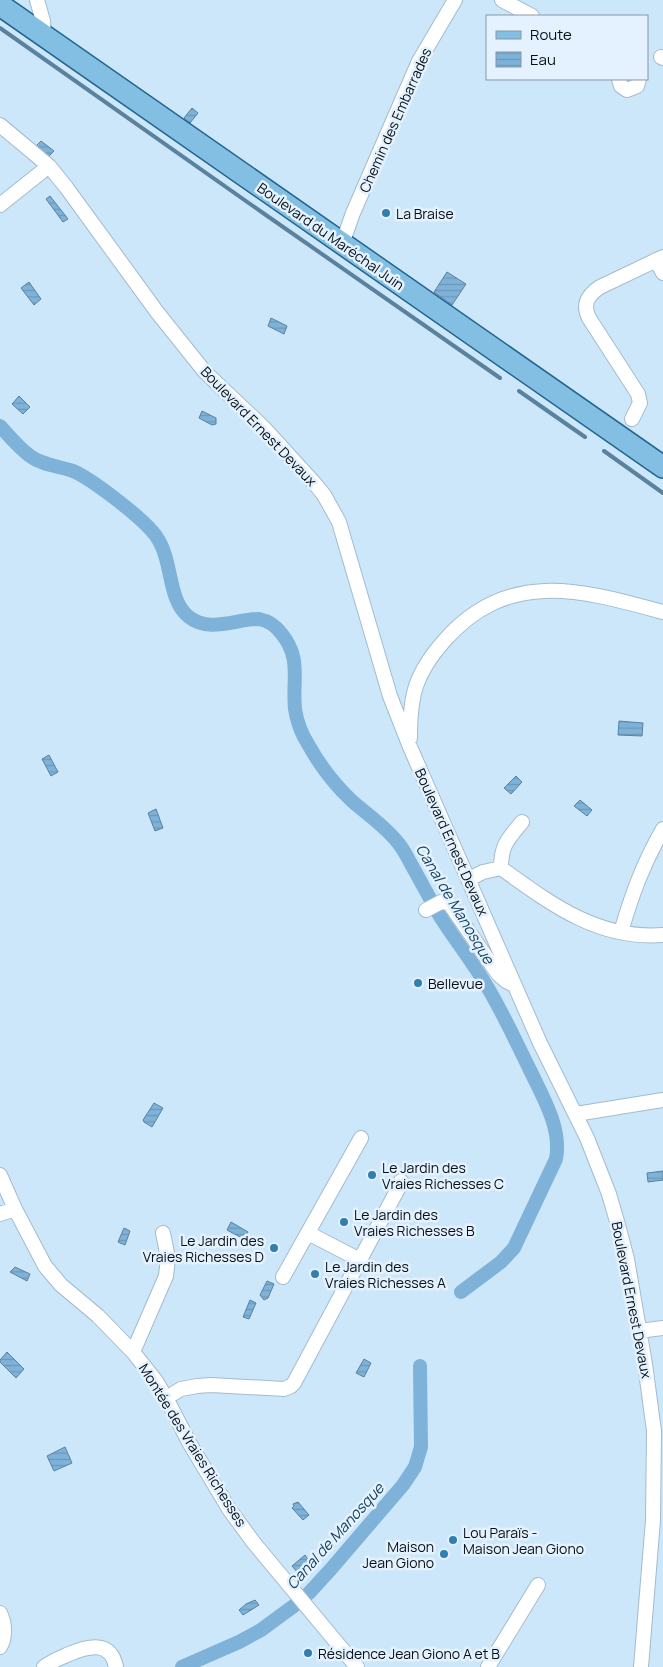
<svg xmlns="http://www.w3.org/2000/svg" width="663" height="1667" viewBox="0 0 663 1667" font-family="Manrope,sans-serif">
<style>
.water{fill:url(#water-rules);stroke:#5a819e}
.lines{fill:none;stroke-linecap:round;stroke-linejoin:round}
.stream{stroke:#5a819e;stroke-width:4}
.canal{stroke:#7eb2d9;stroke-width:14}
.street-casing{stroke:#a3bbce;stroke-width:16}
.primary-casing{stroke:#22648f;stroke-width:24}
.street{stroke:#fff;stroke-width:14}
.primary{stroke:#83bee3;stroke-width:21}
.poi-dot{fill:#317eb1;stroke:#e3f2fe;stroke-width:2}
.labels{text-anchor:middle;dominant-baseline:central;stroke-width:5;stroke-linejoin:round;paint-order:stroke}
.street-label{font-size:14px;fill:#070f15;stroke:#e3f2fe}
.poi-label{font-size:14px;fill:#070f15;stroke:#e3f2fe;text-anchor:start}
.water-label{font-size:15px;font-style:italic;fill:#133d58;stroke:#e3f2fe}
</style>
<defs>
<pattern id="water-rules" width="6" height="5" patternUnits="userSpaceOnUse" patternTransform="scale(1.25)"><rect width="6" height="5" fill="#7eb2d9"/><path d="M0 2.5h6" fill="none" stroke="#6b98b9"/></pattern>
</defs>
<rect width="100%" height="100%" fill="#cde7fa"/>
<path class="water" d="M192 108 198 113 190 123 184 118Z
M41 141 54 151 48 157 35 147Z
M50 196 68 219 63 222 46 199Z
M447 272 466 284 452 305 434 292Z
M29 282 41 299 34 305 21 288Z
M271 318 287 326 284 334 268 326Z
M19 396 30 407 23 414 12 404Z
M202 411 216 418V424L212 425 199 418Z
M619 721 643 723 642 736 618 735Z
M49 755 58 772 51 776 42 759Z
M516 776 522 782 511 794 504 788Z
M580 800 592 810 587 816 574 806Z
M156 809 163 828 155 831 148 813Z
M154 1103 163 1108 152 1127 144 1122 143 1120Z
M663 1171V1180L648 1182 647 1173Z
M231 1222 248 1232 244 1239 227 1230Z
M124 1228 130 1231 125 1245 118 1242Z
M15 1267 30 1274 27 1281 10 1272Z
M267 1281 274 1284 268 1298 264 1300 260 1295Z
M250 1300 256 1303 249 1319 243 1317Z
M7 1352 24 1369 16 1378 0 1362V1360Z
M364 1359 371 1363 364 1377 356 1373Z
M65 1447 72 1463 54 1471 47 1456Z
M298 1502 309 1515 303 1520 292 1508 294 1506 293 1504Z
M305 1555 310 1562 298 1573 292 1566Z
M255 1600 259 1605 243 1615 239 1610 246 1604Z"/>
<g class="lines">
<path class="stream" d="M0 28 263 213 500 378
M519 391 585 437
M604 451 663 493"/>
<path class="canal" d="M0 426C9 436 19 448 30 456 42 465 58 466 73 471 92 479 138 515 152 531 175 556 165 598 189 617 209 633 236 619 259 619 269 621 275 625 281 633 302 658 292 680 295 709 297 722 301 733 308 744 319 764 335 785 352 801 368 815 386 827 399 844 404 850 407 857 411 864 420 880 429 897 438 913 452 936 469 957 483 980 501 1008 515 1040 530 1070 543 1097 562 1129 556 1159L514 1248 501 1262 461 1292
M182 1667 239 1642 261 1630 295 1605 309 1593 331 1569 403 1485 415 1467 421 1447 420 1366"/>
<defs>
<path id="street" d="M37 0 43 21 44 36
M502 0 532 16
M661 57 663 58
M619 79 621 86 627 90 637 86 639 79
M0 125 49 166 66 187 157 312 205 372 264 428 315 484 324 495 339 522 390 696 410 747 540 1043 587 1138 609 1194 618 1225 627 1259 645 1364 654 1431 653 1520 641 1667
M0 205 49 166
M342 244 353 213 419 61 455 0
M656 260 663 273
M632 419 640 403 638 394 589 318C582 304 588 295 600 287L663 257
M410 738C410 695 415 674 444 641 508 568 582 590 663 612
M501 868C501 845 508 839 522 822
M469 879 483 872 501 868C551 904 598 940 663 935
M426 910 441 902 449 903 498 974 506 981 514 985
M621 932C632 894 643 864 663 829
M576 1114 663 1100
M0 1175 15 1209 45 1266 61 1285 98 1316 133 1352 156 1381 166 1398 190 1444 229 1509 254 1543 357 1667
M0 1214 15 1209
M308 1233 360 1260
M283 1277 361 1138
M639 1331 663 1328
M133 1352 166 1276 168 1258 163 1233
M166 1398 181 1389 197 1386 211 1385 284 1389 291 1386 294 1383 400 1185 401 1181
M0 1613C5 1623 6 1637 0 1647
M44 1667C52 1661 60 1658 69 1654 88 1646 111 1640 116 1667
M488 1667 538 1585"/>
<path id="primary" d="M0 5 663 467"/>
</defs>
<use href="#street" class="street-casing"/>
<use href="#primary" class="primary-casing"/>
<use href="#street" class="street"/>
<use href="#primary" class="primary"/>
</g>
<g class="poi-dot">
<circle cx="386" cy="213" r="5"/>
<circle cx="418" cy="983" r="5"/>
<circle cx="372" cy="1175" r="5"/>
<circle cx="344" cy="1222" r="5"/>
<circle cx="274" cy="1248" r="5"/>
<circle cx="315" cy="1274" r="5"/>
<circle cx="453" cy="1540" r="5"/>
<circle cx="444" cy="1554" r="5"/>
<circle cx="308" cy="1653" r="5"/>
</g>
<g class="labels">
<g class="street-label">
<text transform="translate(395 120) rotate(-66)">Chemin des Embarrades</text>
<text transform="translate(331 236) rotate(35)">Boulevard du Maréchal Juin</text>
<text transform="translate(259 426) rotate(46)">Boulevard Ernest Devaux</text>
<text transform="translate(452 842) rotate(66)">Boulevard Ernest Devaux</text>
<text transform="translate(632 1300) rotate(79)">Boulevard Ernest Devaux</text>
<text transform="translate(193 1445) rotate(58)">Montée des Vraies Richesses</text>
</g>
<g class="poi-label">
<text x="396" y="213">La Braise</text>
<text x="428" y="983">Bellevue</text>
<text x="382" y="1167">Le Jardin des<tspan x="382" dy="16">Vraies Richesses C</tspan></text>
<text x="354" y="1214">Le Jardin des<tspan x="354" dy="16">Vraies Richesses B</tspan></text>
<text x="264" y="1240" text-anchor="end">Le Jardin des<tspan x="264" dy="16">Vraies Richesses D</tspan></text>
<text x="325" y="1266">Le Jardin des<tspan x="325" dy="16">Vraies Richesses A</tspan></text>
<text x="463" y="1532">Lou Paraïs -<tspan x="463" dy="16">Maison Jean Giono</tspan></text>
<text x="434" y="1546" text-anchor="end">Maison<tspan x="434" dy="16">Jean Giono</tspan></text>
<text x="318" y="1653">Résidence Jean Giono A et B</text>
</g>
<g class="water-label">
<text transform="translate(455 904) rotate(59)">Canal de Manosque</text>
<text transform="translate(335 1536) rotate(-48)">Canal de Manosque</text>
</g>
</g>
<rect x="486" y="15" width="162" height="65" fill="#e3f2fe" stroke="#8b97a1"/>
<rect x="496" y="31" width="25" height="8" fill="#83bee3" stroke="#8b97a1"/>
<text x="530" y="40" font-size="15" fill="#070f15">Route</text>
<rect x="496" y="52" width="25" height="15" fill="url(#water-rules)" stroke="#8b97a1"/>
<text x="530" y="65" font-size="15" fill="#070f15">Eau</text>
</svg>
